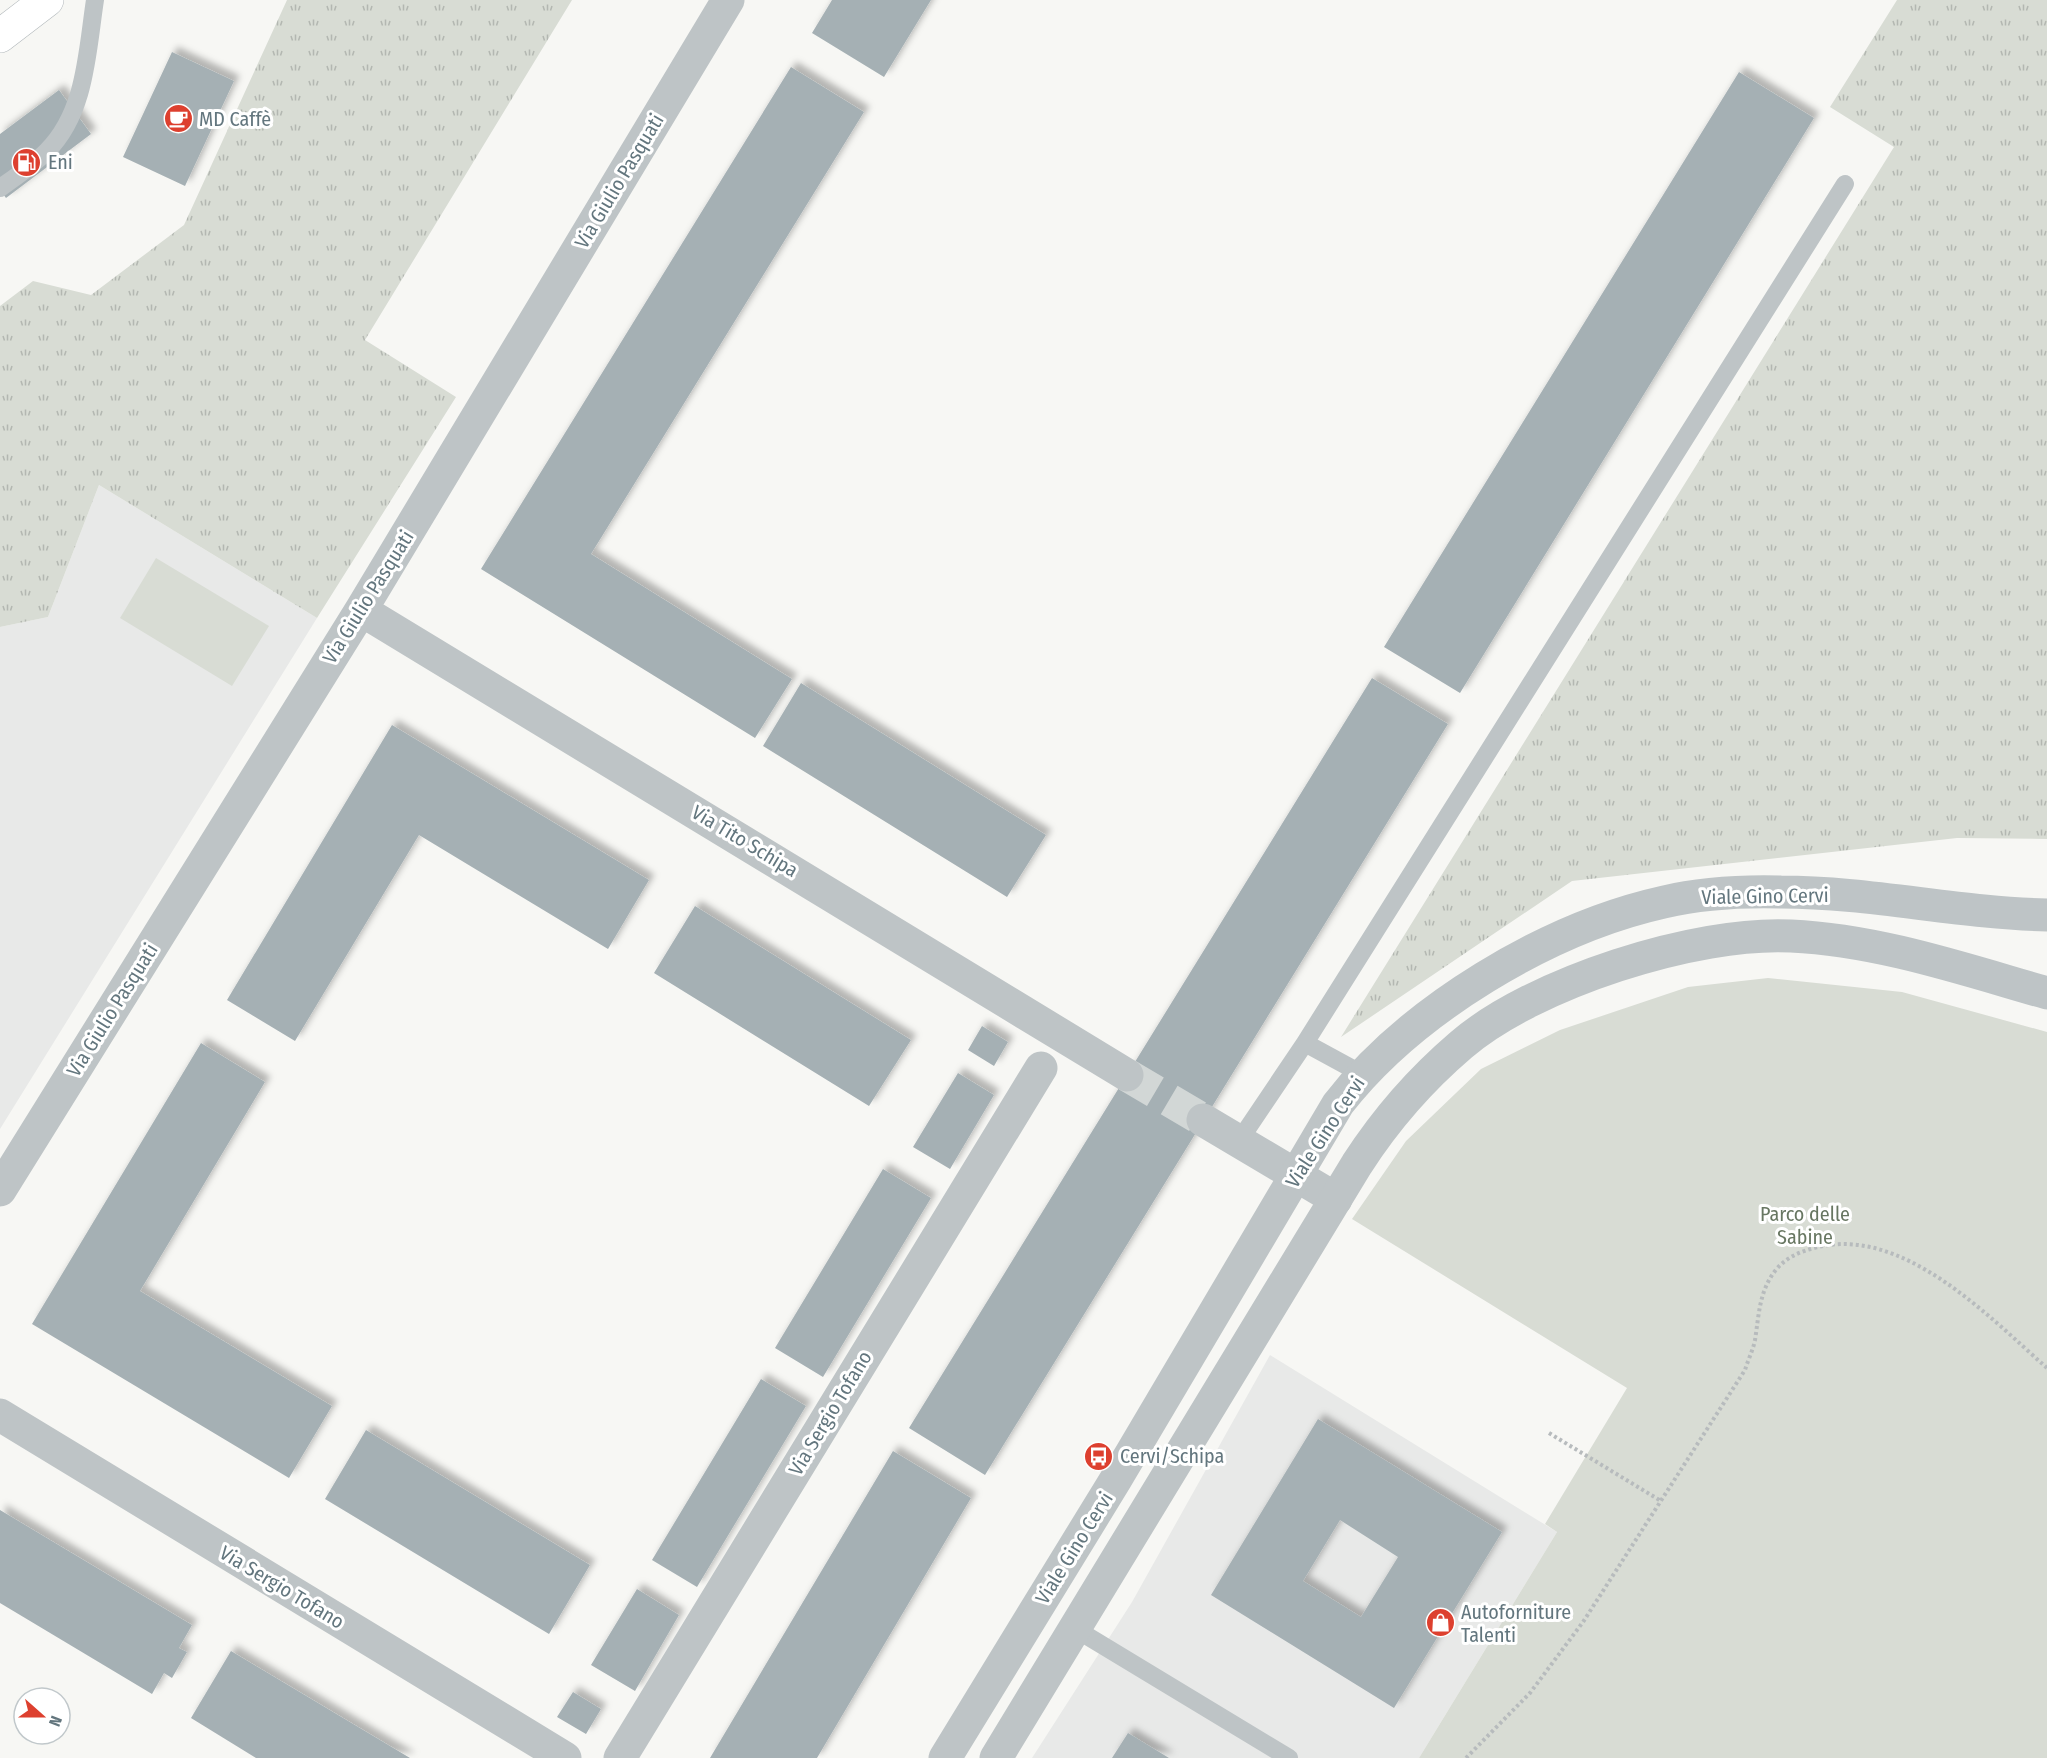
<svg xmlns="http://www.w3.org/2000/svg" width="2047" height="1758" viewBox="0 0 2047 1758" font-family="'Fira Sans Condensed',sans-serif">
<style>
.built{fill:#e8e9e8}
.grass{fill:url(#grass-tufts)}
.green{fill:#d8dcd4}
.building{fill:#a5b0b4;fill-rule:evenodd;filter:url(#shadow)}
.lines{fill:none;stroke-linecap:round;stroke-linejoin:round}
.minor-tunnel{stroke:#d2d7d6;stroke-width:33;stroke-dasharray:33 16;stroke-linecap:butt}
.primary-casing{stroke:#b2b8bb;stroke-width:34}
.path{stroke:#b7bbbd;stroke-width:4;stroke-dasharray:3 3;stroke-linecap:butt}
.service{stroke:#bec4c6;stroke-width:18}
.minor{stroke:#bec4c6;stroke-width:33}
.tertiary{stroke:#bec4c6;stroke-width:33}
.primary{stroke:#fff;stroke-width:33}
.labels{text-anchor:middle;dominant-baseline:central;stroke-width:6;stroke-linejoin:round;paint-order:stroke}
.poi-label{font-size:20px;fill:#63767e;stroke:#fff;text-anchor:start}
.street-label{font-size:20px;fill:#63767e;stroke:#fff}
.park-label{font-size:20px;fill:#687762;stroke:#fff}
</style>
<defs>
<pattern id="grass-tufts" width="24" height="20" patternUnits="userSpaceOnUse" patternTransform="scale(1.5)"><rect width="24" height="20" fill="#d8dcd4"/><path d="M3 7l-1-3M5 7V3M7 7l1-3M15 17l-1-3M17 17v-4M19 17l1-3" fill="none" stroke="#b3b7b1"/></pattern>
<filter id="shadow"><feDropShadow dx="5.5" dy="-5.5" stdDeviation="3" flood-color="#0004"/></filter>
</defs>
<rect width="100%" height="100%" fill="#f7f7f4"/>
<path class="built" d="M99 485 317 618 0 1129V627L48 617Z
M1270 1355 1557 1532 1419 1758H1032L1132 1602Z"/>
<path class="grass" d="M287 0H572L365 340 456 397 317 618 99 485 48 617 0 627V306L33 281 91 295 184 225Z
M1897 0H2047V839L1957 838 1572 881 1341 1037 1894 147 1830 107Z"/>
<path class="green" d="M156 558 269 626 232 686 120 618Z
M1768 978 1902 992 2047 1032V1758H1419L1557 1532 1545 1524 1627 1388 1352 1219 1406 1141 1481 1069 1560 1030 1688 987Z"/>
<path class="building" d="M832 0H931L884 77 812 33Z
M172 52 234 81 185 186 123 157Z
M791 67 864 112 591 554 792 679 755 738 481 569Z
M1739 72 1814 118 1460 693 1384 647Z
M59 90 91 134 6 198 0 190V134Z
M1372 678 1448 724 985 1475 909 1428Z
M801 683 1046 835 1007 897 763 746Z
M392 725 649 880 608 949 419 835 295 1041 227 1000Z
M695 906 911 1040 869 1106 654 973Z
M982 1026 1008 1042 994 1066 968 1050Z
M201 1043 265 1082 140 1291 332 1406 289 1478 32 1324Z
M958 1073 994 1095 950 1169 913 1147Z
M883 1169 931 1198 823 1377 775 1348Z
M761 1379 806 1406 697 1587 652 1560Z
M1318 1419 1502 1532 1394 1708 1211 1595ZM1340 1520 1398 1557 1361 1617 1303 1581Z
M366 1430 590 1565 549 1634 325 1499Z
M893 1451 971 1498 817 1758H710Z
M0 1510 192 1625 179 1648 187 1652 172 1678 164 1673 152 1694 0 1603Z
M637 1589 679 1615 635 1691 591 1665Z
M231 1651 410 1758H256L191 1718Z
M573 1692 601 1709 586 1734 557 1717Z
M1128 1733 1169 1758H1112Z"/>
<g class="lines">
<path class="minor-tunnel" d="M1127 1075 1203 1120"/>
<defs>
<path id="primary" d="M0 36 47 0"/>
</defs>
<use href="#primary" class="primary-casing"/>
<path class="path" d="M1549 1433 1661 1501
M1466 1758 1530 1693 1583 1622 1745 1370C1748 1360 1753 1350 1755 1340 1759 1315 1759 1292 1775 1271 1785 1258 1799 1252 1814 1248 1901 1224 1987 1315 2047 1368"/>
<path class="service" d="M0 188C16 177 33 165 47 151 86 112 87 52 95 0
M1305 1043 1845 184
M1239 1141 1305 1043 1362 1074
M1074 1628 1289 1758"/>
<path class="minor" d="M361 610 1127 1075
M1203 1120 1336 1199
M0 1190 361 610 728 0
M0 1415 565 1758
M620 1758 1041 1068"/>
<path class="tertiary" d="M945 1758 1116 1479 1338 1104C1411 1010 1547 928 1664 902 1702 893 1742 891 1781 892 1870 892 1958 913 2047 915
M996 1758 1357 1164C1386 1119 1420 1080 1461 1045 1533 983 1696 931 1791 936 1878 940 1963 969 2047 993"/>
<use href="#primary" class="primary"/>
</g>
<defs>
<symbol id="cafe-disc" viewBox="-11 -11 22 22"><circle r="9.5" fill="#dd402f" stroke="#fff"/><path d="M-5.5-4.5H6V0H3Q3 3.5 0 3.5H-2.5Q-5.5 3.5-5.5 0ZM3-3.2v2h1.7v-2ZM-6 4.5H4V6H-6Z" fill="#fff"/></symbol>
<symbol id="fuel-disc" viewBox="-11 -11 22 22"><circle r="9.5" fill="#dd402f" stroke="#fff"/><path d="M-5.5-6h7V0h2V4h1.3V-2.5L3-4.5l.8-.8L6-3V5H2.5V1h-1V6h-7ZM-4.2-4.7v3.2H.2V-4.7Z" fill="#fff"/></symbol>
<symbol id="bus-disc" viewBox="-11 -11 22 22"><circle r="9.5" fill="#dd402f" stroke="#fff"/><path d="M-5-6H5V4H4V6H2V4H-2V6H-4V4H-5ZM-3.5-4V0h7V-4ZM-3.5 1.2v1.5H-2V1.2ZM2 1.2v1.5H3.5V1.2Z" fill="#fff"/></symbol>
<symbol id="shop-disc" viewBox="-11 -11 22 22"><circle r="9.5" fill="#dd402f" stroke="#fff"/><path d="M-5-2.5h2.3a2.7 3.5 0 0 1 5.4 0H5L5.5 6h-11ZM-1.5-2.5h3a1.5 2.3 0 0 0-3 0Z" fill="#fff"/></symbol>
</defs>
<g fill-rule="evenodd">
<use href="#cafe-disc" x="162" y="102" width="33" height="33"/>
<use href="#fuel-disc" x="10" y="146" width="33" height="33"/>
<use href="#bus-disc" x="1082" y="1440" width="33" height="33"/>
<use href="#shop-disc" x="1424" y="1606" width="33" height="33"/>
</g>
<g class="labels">
<g class="poi-label">
<text x="199" y="119">MD Caffè</text>
<text x="48" y="162">Eni</text>
<text x="1120" y="1456">Cervi/Schipa</text>
<text x="1461" y="1612">Autoforniture<tspan x="1461" dy="23">Talenti</tspan></text>
</g>
<g class="street-label">
<text transform="translate(619 181) rotate(-59)">Via Giulio Pasquati</text>
<text transform="translate(368 597) rotate(-58)">Via Giulio Pasquati</text>
<text transform="translate(745 841) rotate(31)">Via Tito Schipa</text>
<text transform="translate(1765 896) rotate(-1)">Viale Gino Cervi</text>
<text transform="translate(112 1010) rotate(-58)">Via Giulio Pasquati</text>
<text transform="translate(1325 1132) rotate(-57)">Viale Gino Cervi</text>
<text transform="translate(830 1413) rotate(-59)">Via Sergio Tofano</text>
<text transform="translate(1074 1548) rotate(-58)">Viale Gino Cervi</text>
<text transform="translate(282 1587) rotate(31)">Via Sergio Tofano</text>
</g>
<g class="park-label">
<text x="1805" y="1214">Parco delle<tspan x="1805" dy="23">Sabine</tspan></text>
</g>
</g>
<g transform="translate(42 1716) rotate(111)"><circle r="28" fill="#ffffff" stroke="#c1c8cb" stroke-width="1.5"/>
<path d="M0-4.5L10 22L0 15L-10 22Z" fill="#dd402f"/>
<text y="-9" font-size="16" font-weight="bold" text-anchor="middle" fill="#63767e">N</text>
</g>
</svg>
